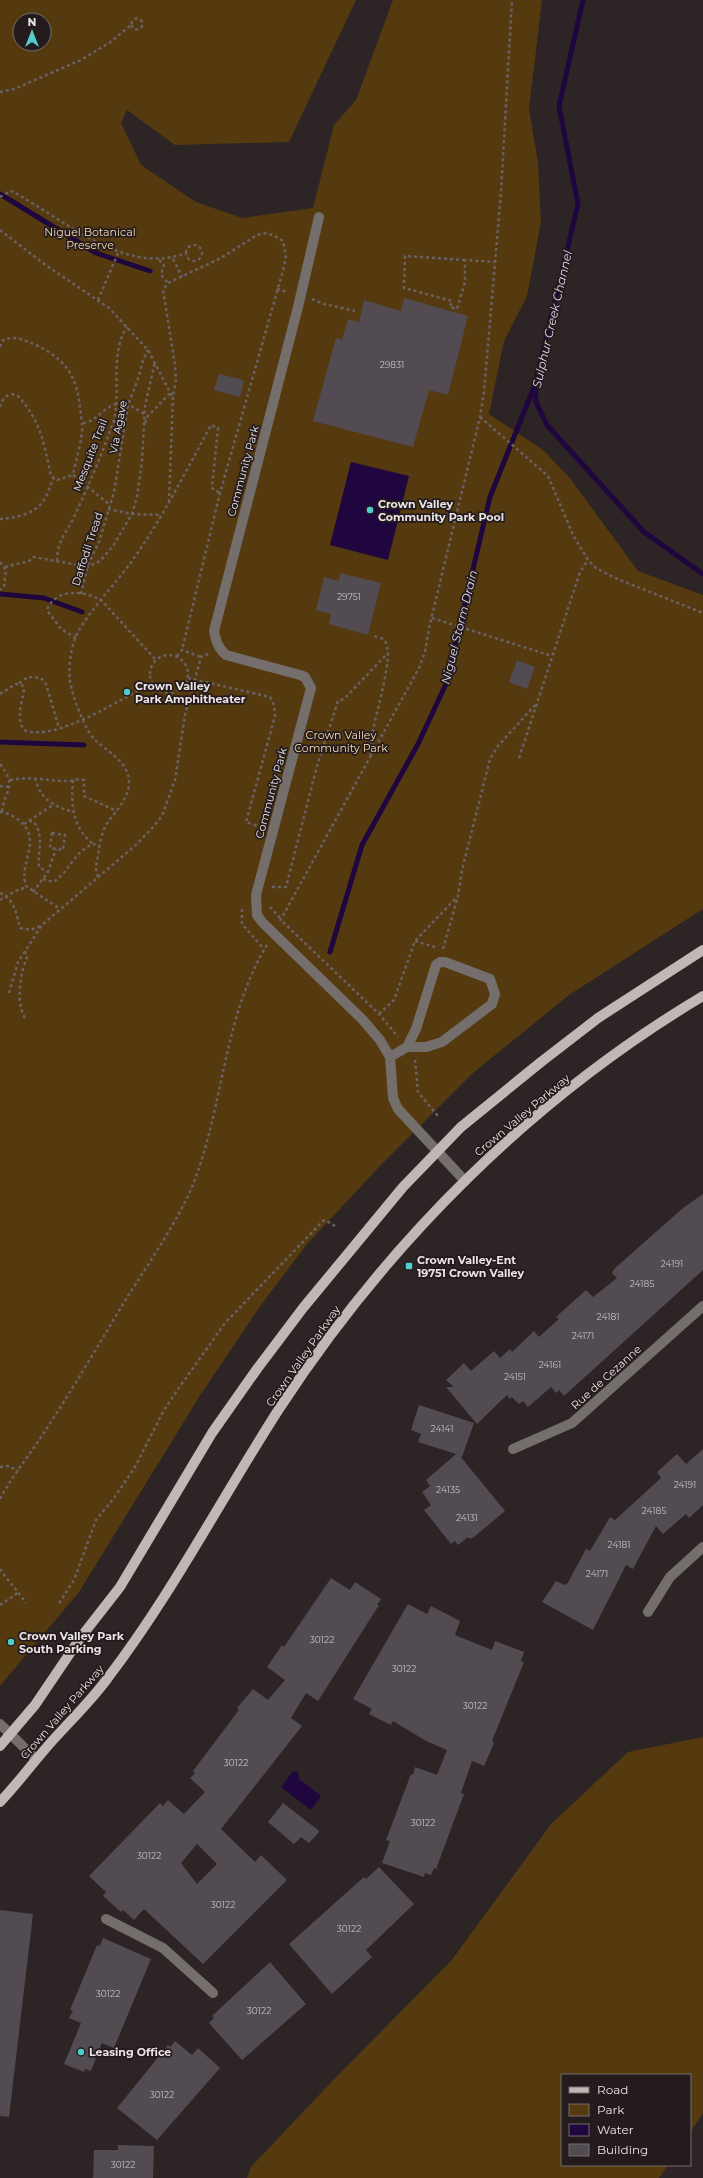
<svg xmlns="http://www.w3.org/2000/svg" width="703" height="2178" viewBox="0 0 703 2178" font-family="Montserrat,sans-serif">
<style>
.green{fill:#553a0f;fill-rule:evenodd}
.water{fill:#1f063e}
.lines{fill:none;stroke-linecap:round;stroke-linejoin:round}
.stream{stroke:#1f063e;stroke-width:5}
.building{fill:#534b52;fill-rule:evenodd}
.path{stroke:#696163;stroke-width:2.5;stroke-dasharray:3 3;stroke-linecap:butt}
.minor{stroke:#746f6d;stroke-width:10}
.major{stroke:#c1b7b4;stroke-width:10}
.poi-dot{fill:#52cdcd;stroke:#241b1c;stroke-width:1.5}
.labels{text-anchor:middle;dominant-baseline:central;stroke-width:3.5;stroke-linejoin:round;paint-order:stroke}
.number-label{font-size:9px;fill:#c5bec1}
.park-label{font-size:11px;fill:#f9dbb4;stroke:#241b1c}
.street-label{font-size:11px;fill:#ebe5e6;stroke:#241b1c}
.poi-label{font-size:11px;font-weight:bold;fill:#ebe5e6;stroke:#241b1c;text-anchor:start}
.water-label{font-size:12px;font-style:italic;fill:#dfd9ef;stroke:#241b1c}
</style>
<rect width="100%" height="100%" fill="#2d2426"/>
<path class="green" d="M0 0H356L289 142 175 145 127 110 121 123 141 165 196 202 242 218 313 208 334 125 356 100 393 0H542L529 108 538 163 541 222 527 296 504 341 489 414 543 450 569 477 638 571 703 595V909L569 995 473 1073 380 1166 307 1244 261 1305 201 1394 79 1592 0 1686ZM20 20H44V44H20Z
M703 1737V2113L690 2133V2075H562V2165H668L659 2178H247L251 2167 339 2074 451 1961 551 1824 628 1752Z"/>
<path class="water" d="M351 462 409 476 388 560 330 545Z
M293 1771 298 1772 299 1779 321 1796 311 1810 281 1787Z"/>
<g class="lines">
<path class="stream" d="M583 0 559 106 578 204 535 385 536 402 547 425 644 532 703 574
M0 194 96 253 150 271
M0 594 44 598 82 612
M0 742 84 745
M330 952 362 845 418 744 446 684 490 497 534 387"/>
</g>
<path class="building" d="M404 298 468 316 448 395 429 390 413 447 313 421 336 338 342 340 348 319 359 322 364 300 401 311Z
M219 374 244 380 240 397 214 390Z
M340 573 381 583 368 635 329 624 331 614 316 610 324 577 339 581Z
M517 660 535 667 527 689 509 682Z
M703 1194V1270L564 1396 559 1390 556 1393 551 1387 528 1407 523 1401 519 1404 512 1397 510 1399 507 1395 477 1424 446 1387H454L446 1380 464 1363 471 1371 494 1351 500 1358 510 1349 512 1352 534 1331 539 1337 559 1319 556 1317 586 1290 593 1297 617 1278 612 1273 614 1269 683 1208Z
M419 1405 474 1423 462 1457 460 1456 505 1511 474 1537 470 1539 468 1537 458 1545 455 1541 451 1544 424 1510 431 1505 422 1492 430 1486 426 1480 456 1454 418 1442 421 1434 411 1430Z
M703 1449V1505L689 1518 686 1514 663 1534 656 1526 633 1569 626 1565 593 1630 542 1602 556 1581 565 1585 567 1584 586 1549 590 1551 610 1517 615 1520 661 1478 657 1472 677 1454 686 1464Z
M331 1578 350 1590 355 1582 381 1599 377 1605H379L318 1701 306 1693 291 1718 302 1726 221 1829 255 1862 261 1855 287 1880 203 1964 144 1909 134 1920 123 1910 121 1912 103 1896 106 1892 89 1876 160 1803 163 1806 168 1800 184 1814 205 1792 190 1778 195 1773 193 1771 239 1710 237 1708 253 1689 268 1700 285 1680 267 1667 282 1645 284 1647ZM197 1844 217 1864 197 1884 181 1863Z
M408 1604 427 1614 431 1606 460 1621 455 1635 492 1650 495 1641 524 1652 521 1661 524 1662 492 1741 494 1743 484 1766 472 1761 461 1793 464 1794 436 1869 434 1868 431 1875 425 1873 424 1877 382 1863 390 1841 386 1840 411 1774 413 1775 415 1767 437 1775 447 1750 426 1741 393 1721 391 1725 369 1714 372 1709 353 1699Z
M283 1803 318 1830 319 1832 309 1843 301 1837 294 1844 268 1822Z
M379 1867 414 1904 366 1950 372 1957 332 1994 289 1944 364 1877 366 1879Z
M0 1910 33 1914 9 2117 0 2116Z
M103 1938 151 1959 114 2048 102 2043 91 2071 85 2069 84 2072 64 2064 81 2023 69 2018 73 2011 70 2010 97 1945 100 1946Z
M270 1962 306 2004 242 2060 209 2023 214 2018 212 2016Z
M175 2041 192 2055 198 2048 220 2068 157 2140 117 2108 168 2045 170 2047Z
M118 2145 154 2146 153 2178H93L94 2150H118Z"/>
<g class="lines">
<path class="path" d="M131.5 24a5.5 5.5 0 1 1 11 0a5.5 5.5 0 1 1-11 0Z
M0 92 14 89 81 60 112 41 132 24
M0 197 11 191C62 217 124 277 186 253
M0 230 47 266 109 308 148 350 172 396
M186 253a8 8 0 1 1 16 0a8 8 0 1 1-16 0Z
M173 259 182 277
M159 260 164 265 161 275 168 283
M465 260 405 256 404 288 452 301 450 307 457 309 465 282V260L494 262
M277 289 288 292
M312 299 324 304 355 311
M98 300 119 251
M0 347 3 340C16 335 26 341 38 346 76 365 78 387 82 424 84 435 75 462 73 475
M0 407C2 398 9 391 18 396 41 421 44 444 51 476L57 480 73 475
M480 417 548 476 573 535 588 560 596 568 615 578 703 613
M83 423C98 423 108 397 128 405 135 407 141 413 148 416
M114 423 128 405
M145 423 148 416 171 392
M73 475 110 505
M169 502 173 396 176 380 175 365 163 290 168 283 221 258 257 235 266 233 275 236 283 241 286 255 284 267 220 493 182 650
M108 509 132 514 161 515
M0 519C15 518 37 514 45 498 49 492 50 484 54 478
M57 561C57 542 65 535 73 519 87 490 101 456 112 426 123 396 108 356 127 327
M0 562 6 570 4 586 0 590
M5 567 29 561 34 557 88 567 100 561 113 546 132 514 137 497 142 461 145 406 155 362
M81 594 88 565 99 542 114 492 128 405 138 379 143 360 148 350
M432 618 552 656
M76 638 61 629 47 610C55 588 85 590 102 601L156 660
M150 674a19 19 0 1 1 38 0a19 19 0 1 1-38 0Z
M177 656 182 650 201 657
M188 678 270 697 274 705 275 716 246 822 261 827
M19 683 28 677 41 678 46 684 59 728
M0 694 16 684 22 685 24 688C23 703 15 715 24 730 55 743 124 697 152 683
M371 756C366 733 400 652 383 639 381 638 377 637 374 636
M519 758 580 572 588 560
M0 764C18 787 5 788 2 812
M35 778C40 799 54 807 74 812
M10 780C29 776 48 781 68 781 74 781 78 778 84 780V796L117 811
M73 780C71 805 72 827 93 844
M0 786 10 787
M0 812C7 813 14 816 20 821 43 841 18 863 26 886L60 909
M29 821 34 822C45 838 37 850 39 867L48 872
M24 824 53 805
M52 833 65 835 63 850 50 848Z
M98 877C95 870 96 864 98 856 99 847 101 836 105 827 114 811 130 800 129 780 127 760 106 751 94 739 85 730 72 695 70 681 68 668 71 648 76 636 90 609 114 586 132 561 162 519 186 471 211 425L218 428 212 488 220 493
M43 879 53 882C70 872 74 851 93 844L99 845
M272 887H286L317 766 338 701 344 699 386 655
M33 892 48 872 56 849
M0 893C15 900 16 913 20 928L31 930 40 926
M0 900 15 891 27 887
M270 907 280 918
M242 909V924L264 949
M280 921 419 668 425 652 429 628 480 417 484 392 501 192 512 0
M283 922 379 1014 398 1037
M415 941 438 948
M443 949 458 896
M25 951 27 957C20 975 15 1002 26 1020
M9 993 18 962 42 925 137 844 153 827 162 816 175 780 185 715 201 657 208 654
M379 1014 394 1000 415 941 458 896 462 870 490 759 498 746 536 704
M415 1060 418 1092 438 1116
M0 1467 9 1466 18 1471
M0 1499C12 1476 29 1456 43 1434 73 1389 100 1342 128 1296 149 1263 172 1229 189 1194 224 1114 221 1020 267 945
M0 1569C8 1581 18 1591 26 1603
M59 1603 74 1580 96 1520 114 1498 135 1467 163 1412 176 1392 225 1323 323 1221 325 1220 335 1226
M0 1605 19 1592"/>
<path class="minor" d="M319 217 298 307 214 631C216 641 218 648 226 655L300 675 305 677 311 688 256 895 257 915 262 922 362 1019 380 1040 390 1057 393 1098 398 1109 465 1181
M390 1057 407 1047H426L442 1042 492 1004 495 994 490 979 445 962H440L436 965 416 1029 407 1047
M513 1449 572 1423 703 1306
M648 1612 670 1577 703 1547
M0 1724 36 1759
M106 1919 163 1948 213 1993"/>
<path class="major" d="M0 1746 35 1705 81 1637 120 1587 212 1433 257 1369 303 1308 403 1187 461 1127 541 1062 598 1018 703 950
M0 1802C19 1782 35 1760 53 1740 71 1720 91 1701 107 1679 172 1594 221 1499 279 1409 388 1242 532 1098 703 996"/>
</g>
<g class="poi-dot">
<circle cx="370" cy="510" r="4"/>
<circle cx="127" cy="692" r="4"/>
<rect x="405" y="1262" width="8" height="8" rx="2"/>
<circle cx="11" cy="1642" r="4"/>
<circle cx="81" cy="2052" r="4"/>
</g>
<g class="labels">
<g class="number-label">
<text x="392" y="364">29831</text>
<text x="349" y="596">29751</text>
<text x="672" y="1263">24191</text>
<text x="642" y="1283">24185</text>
<text x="608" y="1316">24181</text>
<text x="583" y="1335">24171</text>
<text x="550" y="1364">24161</text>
<text x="515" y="1376">24151</text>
<text x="442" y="1428">24141</text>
<text x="685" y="1484">24191</text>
<text x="448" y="1489">24135</text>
<text x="654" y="1510">24185</text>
<text x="467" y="1517">24131</text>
<text x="619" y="1544">24181</text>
<text x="597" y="1573">24171</text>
<text x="322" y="1639">30122</text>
<text x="404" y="1668">30122</text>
<text x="475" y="1705">30122</text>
<text x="236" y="1762">30122</text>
<text x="423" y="1822">30122</text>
<text x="149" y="1855">30122</text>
<text x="223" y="1904">30122</text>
<text x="349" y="1928">30122</text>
<text x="108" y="1993">30122</text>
<text x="259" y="2010">30122</text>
<text x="162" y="2094">30122</text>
<text x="123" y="2164">30122</text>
</g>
<g class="park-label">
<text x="90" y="232">Niguel Botanical<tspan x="90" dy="13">Preserve</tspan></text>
<text x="341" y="735">Crown Valley<tspan x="341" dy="13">Community Park</tspan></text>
</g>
<g class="street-label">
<text transform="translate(118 427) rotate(-79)">Via Agave</text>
<text transform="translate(90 455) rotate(-69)">Mesquite Trail</text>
<text transform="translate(243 471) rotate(-75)">Community Park</text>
<text transform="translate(87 549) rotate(-72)">Daffodil Tread</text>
<text transform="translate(271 793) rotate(-75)">Community Park</text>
<text transform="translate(522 1115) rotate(-40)">Crown Valley Parkway</text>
<text transform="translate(303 1356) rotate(-55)">Crown Valley Parkway</text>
<text transform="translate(606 1377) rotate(-42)">Rue de Cezanne</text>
<text transform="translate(62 1712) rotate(-49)">Crown Valley Parkway</text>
</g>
<g class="poi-label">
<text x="378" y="504">Crown Valley<tspan x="378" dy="13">Community Park Pool</tspan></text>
<text x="135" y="686">Crown Valley<tspan x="135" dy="13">Park Amphitheater</tspan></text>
<text x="417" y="1260">Crown Valley-Ent<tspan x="417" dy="13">19751 Crown Valley</tspan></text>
<text x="19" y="1636">Crown Valley Park<tspan x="19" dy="13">South Parking</tspan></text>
<text x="89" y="2052">Leasing Office</text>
</g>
<g class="water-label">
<text transform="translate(552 319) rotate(-77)">Sulphur Creek Channel</text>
<text transform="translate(459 627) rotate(-76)">Niguel Storm Drain</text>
</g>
</g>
<rect x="561" y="2074" width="130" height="92" fill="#241b1c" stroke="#746c6d"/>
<rect x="569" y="2087" width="20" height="6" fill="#c1b7b4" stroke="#746c6d"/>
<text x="597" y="2094" font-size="12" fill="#ebe5e6">Road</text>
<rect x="569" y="2104" width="20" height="12" fill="#553a0f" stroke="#746c6d"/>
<text x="597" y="2114" font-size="12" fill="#ebe5e6">Park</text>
<rect x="569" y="2124" width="20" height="12" fill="#1f063e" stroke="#746c6d"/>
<text x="597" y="2134" font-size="12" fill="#ebe5e6">Water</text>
<rect x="569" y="2144" width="20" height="12" fill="#534b52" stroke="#746c6d"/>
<text x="597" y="2154" font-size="12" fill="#ebe5e6">Building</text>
<g transform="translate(32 32)"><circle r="19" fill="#241b1c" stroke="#746c6d"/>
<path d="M0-3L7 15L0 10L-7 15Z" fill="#52cdcd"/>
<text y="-6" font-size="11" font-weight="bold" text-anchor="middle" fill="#ebe5e6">N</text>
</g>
</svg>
